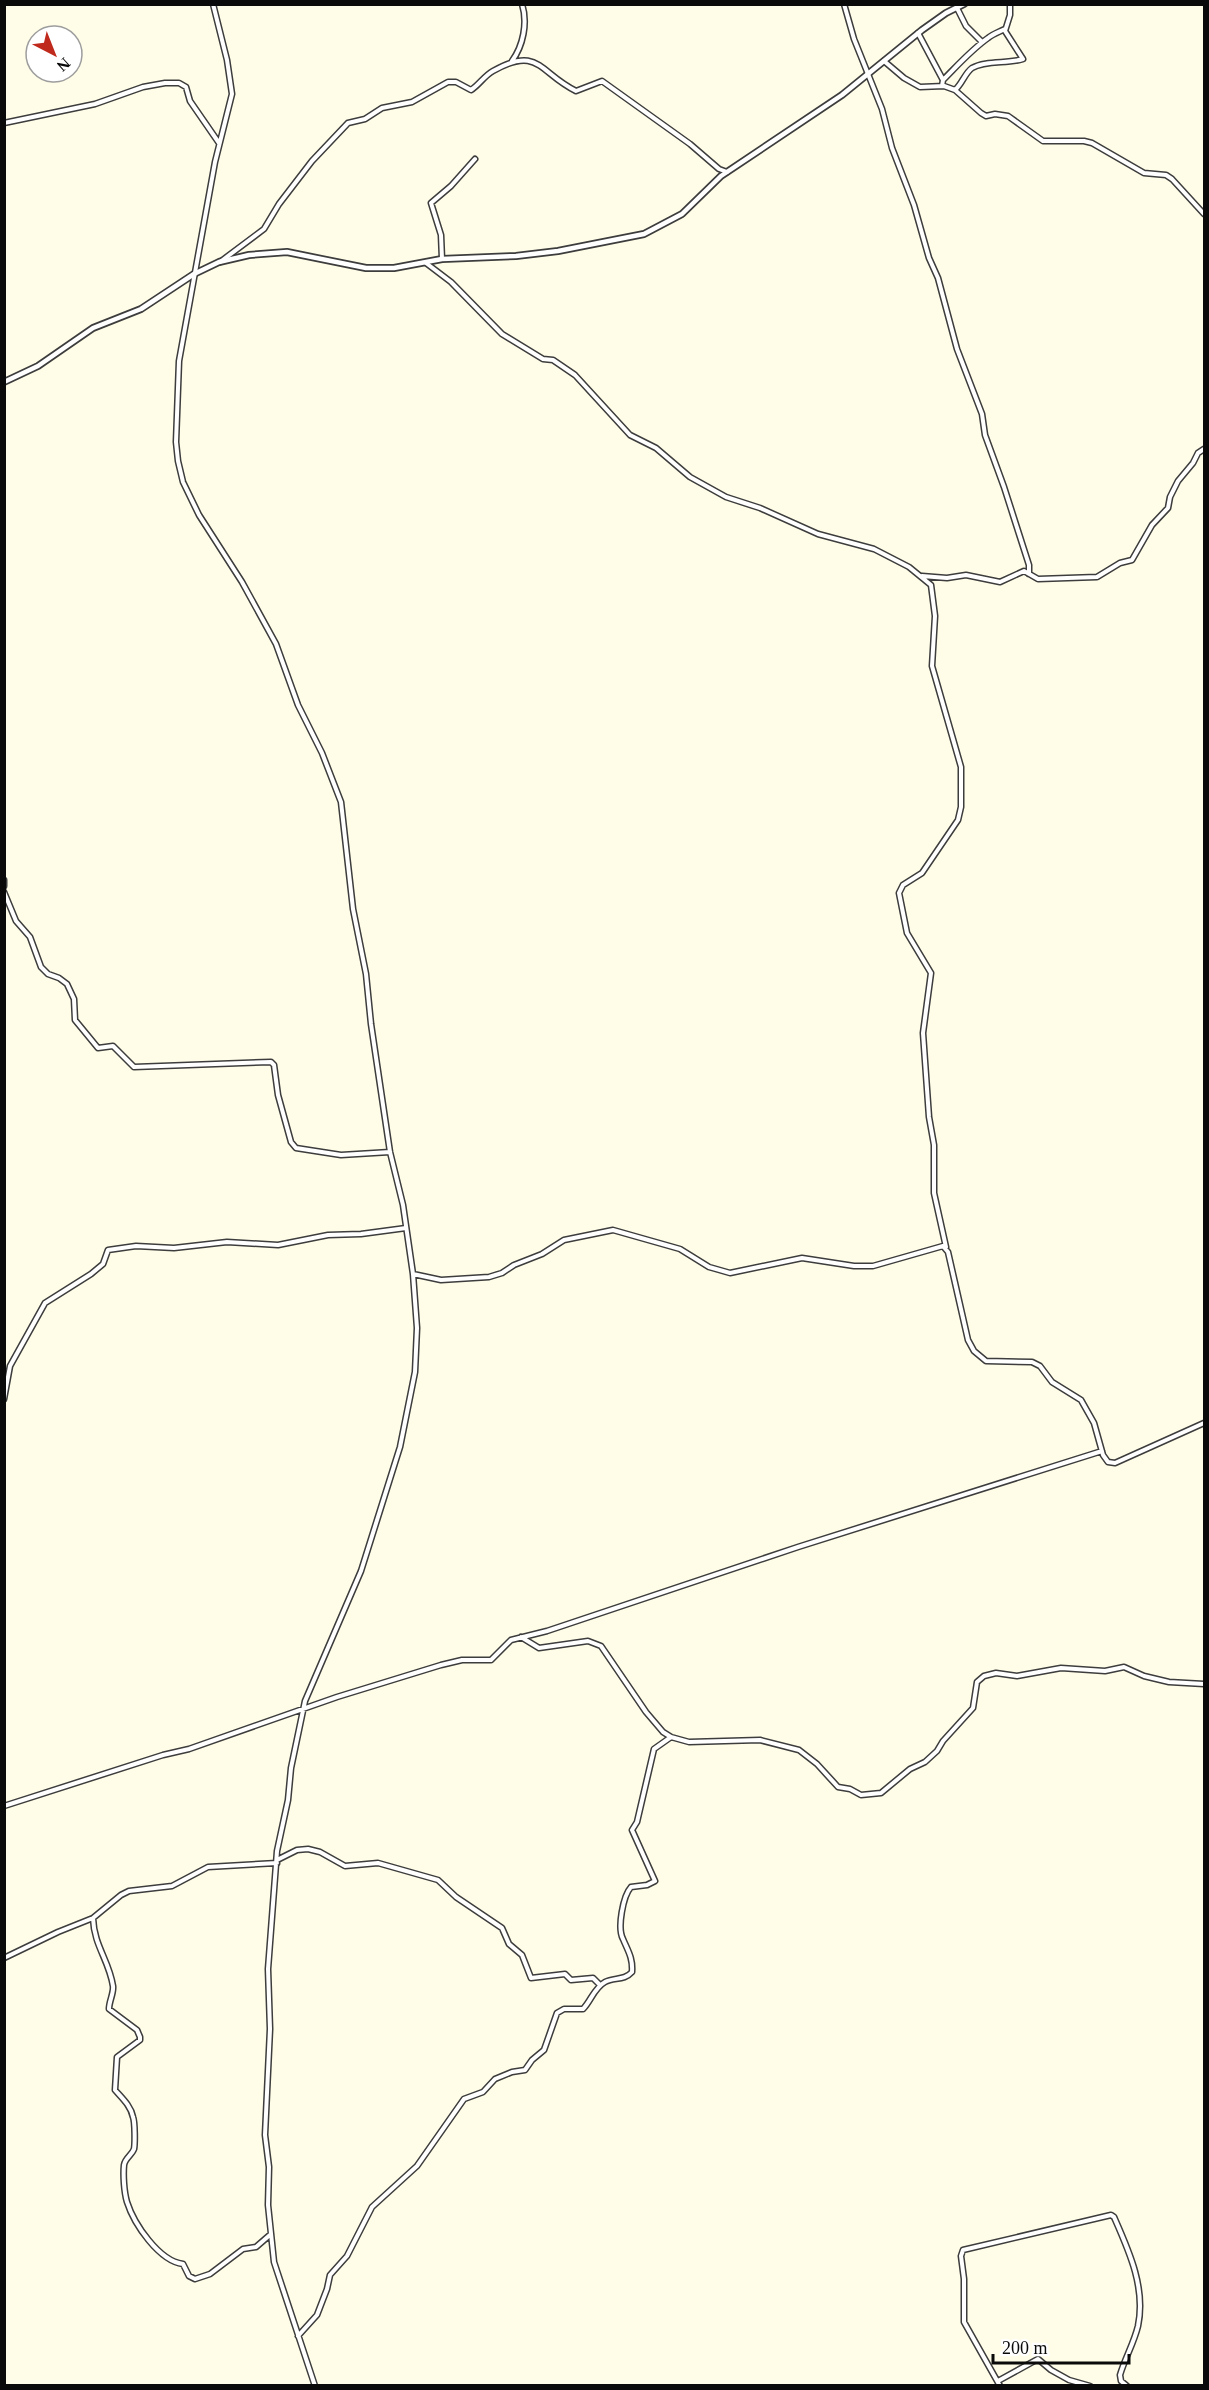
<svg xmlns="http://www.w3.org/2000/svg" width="1209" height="2390" viewBox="0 0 1209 2390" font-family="'Times New Roman',serif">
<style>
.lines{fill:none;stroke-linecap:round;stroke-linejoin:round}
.minor-casing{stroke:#3d3d3d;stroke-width:7}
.tertiary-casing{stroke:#3d3d3d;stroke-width:8}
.minor{stroke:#fff;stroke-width:4}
.tertiary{stroke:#fff;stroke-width:4.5}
</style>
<rect width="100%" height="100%" fill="#fffde7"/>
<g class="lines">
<defs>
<path id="minor" d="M213 4 227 60 232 94 215 162 179 361 176 442 178 461 183 482 199 515 242 582 276 644 298 705 322 753 341 802 353 909 366 974 371 1024 390 1152 403 1205 413 1274 417 1328 415 1372 400 1447 361 1571 305 1701 291 1768 288 1800 277 1851 268 1969 270 2029 265 2135 269 2167 268 2205 274 2262 315 2386
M844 4 854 39 882 109 892 148 914 205 929 258 938 278 957 349 982 414 985 435 1004 487 1029 565V574
M957 8 966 26 982 42
M918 33 943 80
M512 61C523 46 528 23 522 4
M884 61 904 78 920 87 944 86 955 90 981 113 986 116 995 114 1008 116 1043 141H1084L1092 143 1144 173 1166 175 1172 179 1204 214
M942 86 943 80C957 66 971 50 988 38 993 34 999 32 1005 29
M955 90C962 84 965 73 972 68 986 60 1008 64 1023 59L1005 31 1010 15V4
M4 123 95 104 143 87 165 83H179L186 87 190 101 219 143
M442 259 441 235 431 203 451 186 475 159
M220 262 264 229 279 204 312 161 348 123 365 119 382 108 412 102 448 82H456L471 90C479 85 484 76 493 71 539 45 539 73 576 91L602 81 690 144 719 169 727 172
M426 263 451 282 502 334 543 359 553 360 575 375 630 435 656 448 690 477 726 497 760 508 818 534 874 549 909 567 931 585 935 616 932 666 961 767V807L958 820 922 873 903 885 899 893 907 933 931 973 923 1033 929 1117 934 1145V1193L946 1247
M922 576 947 578 966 575 1000 582 1024 571 1038 579 1097 577 1120 563 1132 560 1152 525 1168 508 1170 497 1178 481 1193 463 1198 453 1204 449
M4 880V886
M4 892 16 921 30 937 41 967 48 974 59 978 67 984 74 999 75 1020 98 1048 113 1046 134 1067 271 1062 274 1065 278 1095 291 1142 296 1148 341 1155 390 1152
M413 1274 441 1280 489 1277 502 1273 514 1265 542 1254 564 1240 613 1230 680 1249 709 1267 730 1273 802 1258 854 1266H873L943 1246 948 1252 968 1340 974 1351 986 1361 1032 1362 1040 1366 1052 1382 1081 1400 1094 1423 1103 1455 1108 1462 1115 1463 1204 1423
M4 1399 10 1366 45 1303 91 1274 103 1264 108 1250 136 1246 174 1248 227 1242 278 1245 328 1235 361 1234 406 1228
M521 1637 539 1648 588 1641 601 1646 646 1712 663 1732 671 1737 689 1742 760 1740 799 1750 817 1764 838 1787 850 1789 861 1795 881 1793 910 1769 925 1762 937 1751 943 1741 973 1708 977 1682 984 1676 996 1673 1017 1676 1061 1668 1105 1671 1124 1667 1144 1676 1169 1682 1204 1684
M4 1806 163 1755 189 1749 337 1697 441 1665 462 1660H491L511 1640 547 1631 798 1547 1102 1451
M277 1860 297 1850 308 1849 320 1852 345 1866 378 1863 438 1880 456 1897 502 1928 509 1944 522 1955 531 1978 565 1974 571 1980 593 1978 600 1985
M93 1918C94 1946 109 1960 113 1986 114 1993 109 2001 109 2009L137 2030 140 2037V2040L117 2057 115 2090C122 2098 131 2106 133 2117 135 2122 135 2144 134 2149 132 2155 125 2158 124 2165 123 2175 124 2192 127 2202 134 2224 159 2261 183 2264L189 2276 195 2279 210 2274 243 2249 256 2247 271 2234
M4 1958 58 1932 93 1918 121 1895 129 1891 172 1886 208 1867 277 1863
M298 2336 317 2315 327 2289 330 2275 347 2256 372 2207 417 2166 464 2099 483 2092 495 2079 512 2072 525 2070 532 2060 544 2050 557 2013 564 2009H583C591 2001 594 1988 605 1982 614 1977 624 1981 632 1972 633 1958 628 1951 623 1939 617 1928 623 1896 631 1887L647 1885 655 1881 632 1830 637 1822 654 1749 671 1737
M998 2381 1038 2359 1051 2370 1069 2380 1090 2386
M1000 2386 964 2322V2279L961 2256 963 2250 1111 2215 1114 2217C1129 2251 1146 2288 1138 2326 1134 2343 1125 2358 1120 2375L1121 2381 1127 2386"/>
<path id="tertiary" d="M4 382 38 366 93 328 141 309 194 274 219 262 249 255 287 252 366 268H394L442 259 516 256 558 251 644 234 682 214 721 176 842 95 922 30 946 13 964 4"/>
</defs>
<use href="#minor" class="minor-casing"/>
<use href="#tertiary" class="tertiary-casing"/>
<use href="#minor" class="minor"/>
<use href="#tertiary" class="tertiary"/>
</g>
<rect width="1209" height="2390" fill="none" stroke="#0a0a0a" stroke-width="12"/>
<g transform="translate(54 54) rotate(138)"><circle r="28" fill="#ffffff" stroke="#9d9d9d" stroke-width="1.5"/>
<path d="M0-4.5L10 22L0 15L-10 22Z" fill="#bf2a1c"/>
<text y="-9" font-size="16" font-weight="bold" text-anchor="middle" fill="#0a0a0a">N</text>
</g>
<path d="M993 2354v9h136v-9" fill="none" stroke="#0a0a0a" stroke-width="3"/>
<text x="1002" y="2354" font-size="18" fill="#0a0a0a" stroke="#ffffff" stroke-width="4.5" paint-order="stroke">200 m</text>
</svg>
